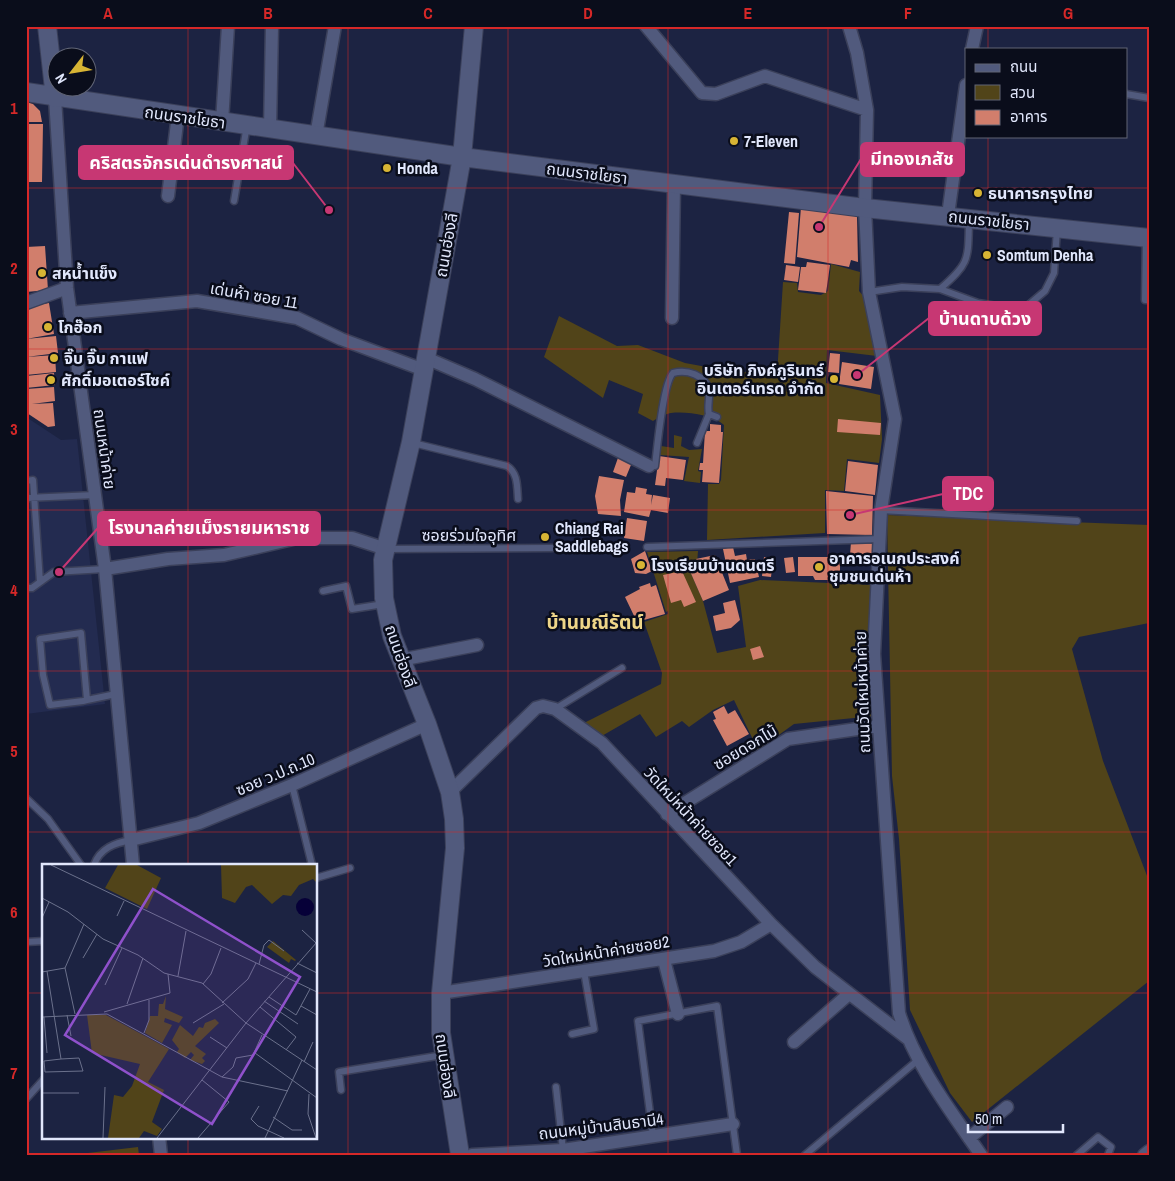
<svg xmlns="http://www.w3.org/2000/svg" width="1175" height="1181" viewBox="0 0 1175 1181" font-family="'Archivo Narrow','Noto Sans Thai',sans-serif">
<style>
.built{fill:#232b50}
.green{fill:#514419}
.building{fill:#d17e6c}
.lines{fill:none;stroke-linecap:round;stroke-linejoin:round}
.lane-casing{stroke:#3b405a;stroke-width:9}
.street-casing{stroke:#3b405a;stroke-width:15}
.secondary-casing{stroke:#3b405a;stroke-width:20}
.lane{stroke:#515a7d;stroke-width:6}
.street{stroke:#515a7d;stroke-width:12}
.secondary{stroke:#515a7d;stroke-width:18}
.grid{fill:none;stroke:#d62828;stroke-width:1;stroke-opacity:0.55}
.poi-dot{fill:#d7b434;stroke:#0a0d1b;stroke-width:2}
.labels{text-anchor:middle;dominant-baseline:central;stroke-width:5;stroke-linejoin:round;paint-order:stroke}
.street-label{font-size:16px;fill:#e1e7fc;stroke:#0a0d1b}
.poi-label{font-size:16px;font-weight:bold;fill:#e1e7fc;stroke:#0a0d1b;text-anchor:start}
.quarter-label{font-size:19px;font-weight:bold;fill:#eed689;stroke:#0a0d1b}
.inset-road{fill:none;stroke:#6b718c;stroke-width:1}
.view{fill:#8f51cb;fill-opacity:0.15;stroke:#8f51cb;stroke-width:2.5}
.inset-edge{fill:none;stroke:#e1e7fc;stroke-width:2.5}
.leader{fill:none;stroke:#c73773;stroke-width:2}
.callout-dot{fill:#c73773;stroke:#0a0d1b;stroke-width:2}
.callout{fill:#c73773;stroke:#c73773;stroke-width:2}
.callout-label{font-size:18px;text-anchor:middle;font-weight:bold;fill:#fff}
.neatline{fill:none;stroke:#d62828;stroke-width:2}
.grid-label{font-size:16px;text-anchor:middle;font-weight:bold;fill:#d62828}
</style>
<rect width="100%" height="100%" fill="#1c2342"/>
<path class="built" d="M26 417 61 440 77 439 105 704 26 714Z"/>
<path class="green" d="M831 264 860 272 859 291 866 299 877 356 827 350 826 383 880 395 882 439 879 463 847 459 844 491 825 490V533L707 540 708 484H719L721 480 724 425C713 415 686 411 671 413 665 414 658 418 653 421L638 413 643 394 609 380 603 398 544 357 559 316 617 346 638 345 685 363 723 370 777 375 783 282 797 283 798 292 821 295 828 291Z
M674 435 682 437 681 446 689 450 702 449 698 471 701 472 700 483 684 481 689 457 660 455 661 446 674 448Z
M887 515 1149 525V623L1079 637 1072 649 1103 761 1149 881V981L972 1122 950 1093 910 1010 899 839 892 776Z
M698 551 697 564 689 569 703 601 717 653 746 647 738 586 760 580 874 585V716L794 724 758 750 734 700 713 710 689 727 682 721 656 737 640 714 600 737 584 723 661 684 662 673 644 622 668 614V611L666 612 647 552Z
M138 1147 139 1155H71Z"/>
<path class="building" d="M26 102 33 104 40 111 42 122H26Z
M26 124H43L42 182H26Z
M801 207 857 216 858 262 851 260 849 267 797 257Z
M789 212 799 213 795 264 784 263Z
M45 246 48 290 26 292V247Z
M807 262 830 265 826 293 798 290 801 267H806Z
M786 265 800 267 798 282 784 280Z
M49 303 54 334 26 339V307Z
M56 336 58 353 26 357V339Z
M830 353 840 354 839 373 828 372Z
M55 355 56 372 26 375V357Z
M842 362 874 367 871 389 839 384Z
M54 373 55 385 26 388V376Z
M54 387 55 401 32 404 53 403 55 426 48 427 27 413 26 389Z
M838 419 881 423 880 435 837 432Z
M710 424 721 425V432H723L719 483 702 482 703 470H699L700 463H703L705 431H710Z
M619 455 633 460 626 477 613 472Z
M659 456 686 460 683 480 666 478 665 486 655 485Z
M848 461 878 465 875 495 845 491Z
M599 476 624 480 620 500 621 516 598 514 595 496Z
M636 487 647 489 646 494 652 495 651 505 653 495 670 498 668 513 651 510 649 517 624 512 627 492 635 493Z
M826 491 873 496 872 535 827 534Z
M627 518 647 521 644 541 624 538Z
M851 542 877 544 876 557 850 555Z
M733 547 735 556 746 554 747 560 755 559 759 577 730 583 723 549Z
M645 551 652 571 646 574 635 573 631 559Z
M715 555 729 590 703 601 689 569 697 564 696 559Z
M764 557 773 559 771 577 762 576Z
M793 557 795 572 786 573 784 558Z
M798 557H840V580H815L813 576H798Z
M682 571 696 602 684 607 681 600 671 603 663 575Z
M650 583 651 587 656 585 665 614 637 622 625 597 640 589 639 587Z
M735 600 740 620 731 628 716 631 713 616 725 613 723 603Z
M760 646 764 657 753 660 750 649Z
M724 706 728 714 735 710 749 734 727 746 713 720 716 719 713 712Z"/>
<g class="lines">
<defs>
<path id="lane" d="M1126 94 1149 98
M234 201 247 125
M1146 238 1145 300H1149
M940 289C970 263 968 260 969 221
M869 292 902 287 940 289 978 303 1009 308H1025L1045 291 1054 273 1057 229
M413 443 507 466C518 473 517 486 518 499
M697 443 709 414
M649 466H655C657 449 663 383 673 373 687 369 705 375 709 390 710 399 707 406 709 414L717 417
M26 481 33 480 40 582
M26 498 95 495
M881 510 1077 521
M647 547 880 539
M386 549 552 548
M26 588H32L54 572 105 569
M323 591 346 586 352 609 384 604
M87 700 81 633 40 639 43 675 50 705 83 701 87 700 116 694
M555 709 622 668
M292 785 312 865
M26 798 48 819 81 865
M94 865C100 848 115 843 131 840
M316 878 350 868
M26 942 44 941
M572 1034 594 1029 584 971
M556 1087 563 1150
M341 1090 339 1072 443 1055
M26 1099 44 1079
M653 1136 638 1021 717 1006 737 1155
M805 1155 918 1060
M1077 1155 1098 1137 1111 1147 1108 1155"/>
<path id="street" d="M646 26 702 93 716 94 765 76 867 110
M849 26 857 53 867 110 865 208 869 292 895 419 881 510 874 654 899 1013C915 1065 950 1110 981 1155
M972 49 977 26
M55 98 67 288 105 569 133 865
M222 122 228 26
M270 129 272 26
M316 136 335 26
M168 196 178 115
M948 215 966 85
M26 303 67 288
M70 313 197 301 297 318 341 339 424 370
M672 318 674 184
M426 358 475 379 649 466
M105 569 168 559 224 555 297 538H352L386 549
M400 660 477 645
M450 792 536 708 543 706 555 709 602 743 771 924 815 967 907 1038
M667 814 788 739 878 726
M131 840 199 823 292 785 427 724
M664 960 678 1014
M441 993 714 951 741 942 771 924
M794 1042 849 994
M159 1137 161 1155
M969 1138 1007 1107
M472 1155 563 1150 733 1124
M1144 1155 1149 1151"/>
<path id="secondary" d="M47 26 55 98
M26 92 462 157 865 208 1149 238
M460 1155 441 1033V993L455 848 454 819 450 792 427 724 392 636 384 598 383 560 411 442 462 157 474 26"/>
</defs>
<use href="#lane" class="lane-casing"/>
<use href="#street" class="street-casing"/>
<use href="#secondary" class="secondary-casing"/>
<use href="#lane" class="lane"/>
<use href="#street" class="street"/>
<use href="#secondary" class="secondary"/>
</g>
<path class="grid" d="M188 26V865M348 26V1155M508 26V1155M668 26V1155M828 26V1155M988 26V49M988 136V1155M26 188H1149M26 349H1149M26 510H1149M26 671H1149M26 832H1149M26 993H44M316 993H1149M188 1137V1155"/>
<g class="poi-dot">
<circle cx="734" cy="141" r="5"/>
<circle cx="387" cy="168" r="5"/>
<circle cx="978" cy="193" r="5"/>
<circle cx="987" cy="255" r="5"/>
<circle cx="42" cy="273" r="5"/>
<circle cx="48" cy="327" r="5"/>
<circle cx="54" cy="358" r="5"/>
<circle cx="834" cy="379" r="5"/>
<circle cx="51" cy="380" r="5"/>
<circle cx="545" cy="537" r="5"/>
<circle cx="641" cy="565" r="5"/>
<circle cx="819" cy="567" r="5"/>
</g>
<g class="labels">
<g class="street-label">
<text transform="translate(185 117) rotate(8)">ถนนราชโยธา</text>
<text transform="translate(587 173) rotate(7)">ถนนราชโยธา</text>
<text transform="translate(989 220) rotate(6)">ถนนราชโยธา</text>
<text transform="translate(446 245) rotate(-80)">ถนนฮ่องลี</text>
<text transform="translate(254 295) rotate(10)">เด่นห้า ซอย 11</text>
<text transform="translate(105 449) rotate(82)">ถนนหน้าค่าย</text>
<text x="469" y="535">ซอยร่วมใจอุทิศ</text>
<text transform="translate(401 656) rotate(71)">ถนนฮ่องลี</text>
<text transform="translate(862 692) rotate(-92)">ถนนวัดใหม่หน้าค่าย</text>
<text transform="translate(745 747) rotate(-31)">ซอยดอกไม้</text>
<text transform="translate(275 774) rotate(-23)">ซอย ว.ป.ถ.10</text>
<text transform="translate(691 816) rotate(47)">วัดใหม่หน้าค่ายซอย1</text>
<text transform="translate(606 951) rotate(-9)">วัดใหม่หน้าค่ายซอย2</text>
<text transform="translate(446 1066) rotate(82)">ถนนฮ่องลี</text>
<text transform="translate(601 1126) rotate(-7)">ถนนหมู่บ้านสินธานี4</text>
</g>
<g class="poi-label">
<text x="744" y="141">7-Eleven</text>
<text x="397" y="168">Honda</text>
<text x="988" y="193">ธนาคารกรุงไทย</text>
<text x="997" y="255">Somtum Denha</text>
<text x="52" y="273">สหน้ำแข็ง</text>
<text x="58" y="327">โกฮ๊อก</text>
<text x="64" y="358">จิ๊บ จิ๊บ กาแฟ</text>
<text x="824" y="370" text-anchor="end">บริษัท ภิงค์ภูรินทร์<tspan x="824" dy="18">อินเตอร์เทรด จำกัด</tspan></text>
<text x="61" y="380">ศักดิ์มอเตอร์ไซค์</text>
<text x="555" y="528">Chiang Rai<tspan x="555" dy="18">Saddlebags</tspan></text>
<text x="829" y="558">อาคารอเนกประสงค์<tspan x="829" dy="18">ชุมชนเด่นห้า</tspan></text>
<text x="651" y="565">โรงเรียนบ้านดนตรี</text>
</g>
<g class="quarter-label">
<text x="595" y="622">บ้านมณีรัตน์</text>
</g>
</g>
<g transform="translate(42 864)">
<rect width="275" height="275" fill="#1c2342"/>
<path d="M76 1H95L119 14 105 45 63 24ZM179 1H275V19L271 15 257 21 249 32 241 31 230 40 210 21 204 23 193 39 180 34ZM231 77 254 96 253 97 249 95 247 99 225 83ZM124 132 123 145 141 153 137 159 123 154 122 158 130 161 120 179 103 169 108 152H116L117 140H121ZM45 151H64L127 185 106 218 122 226 110 258 120 265 115 272 102 267 97 274H66L72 231 81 233 90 222 98 200 50 189ZM173 155 177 159 153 182 164 190 160 194 163 197 160 200 148 196 152 191 149 188 143 194 135 188 137 185 130 176 138 161 151 172 157 163 161 164 163 159Z" fill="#514419"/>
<path d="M254 43a9 9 0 1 1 18 0a9 9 0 1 1-18 0Z" fill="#060038"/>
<path class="inset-road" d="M9 1 275 128M0 34 26 48 61 75 96 91 122 109 160 119 204 159 275 206M75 52 82 37M0 54 7 38M260 66 274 79M41 94 55 70M255 99 275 109M217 100 222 81 227 76 242 87M5 107 19 195 2 197 3 208 41 207 37 194 19 195M0 108 23 104M136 112 144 67M161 120 169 110 179 84M63 121 80 84M227 133 254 151 268 125M222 137 256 160M180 139 206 115 214 99M85 140 101 94M259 142 275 151M218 143 254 173 244 186M62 148 128 129 126 110M33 150 23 104 42 60M25 151 29 172M0 153 65 150 180 213 246 227M2 153 5 189M151 159 182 140M102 169 107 156V136M168 173 185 184M213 189 275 234M262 198 271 178M180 213 191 203 194 194 211 191 220 171M0 229H37M267 230 266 250 274 274M217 242 209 255 216 262 242 274M231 253 250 266H260M61 274 63 223M115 274 204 159 275 78M156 274 187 238 160 216M223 274 260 196"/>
<path class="view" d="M111 25 258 113 170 260 23 171Z"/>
<rect width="275" height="275" class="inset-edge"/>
</g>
<path class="leader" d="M819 227L861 159M329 210L293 163M857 375L929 318M850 515L943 494M59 572L98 528"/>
<g class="callout-dot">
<circle cx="819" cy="227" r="5"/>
<circle cx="329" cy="210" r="5"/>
<circle cx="857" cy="375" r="5"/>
<circle cx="850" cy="515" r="5"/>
<circle cx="59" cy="572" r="5"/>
</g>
<g class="callout">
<rect x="861" y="143" width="103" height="33" rx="5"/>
<rect x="79" y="146" width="214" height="33" rx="5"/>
<rect x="929" y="302" width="112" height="33" rx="5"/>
<rect x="943" y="477" width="50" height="33" rx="5"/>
<rect x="98" y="512" width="222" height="33" rx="5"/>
</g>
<g class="callout-label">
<text x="912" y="165">มีทองเภสัช</text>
<text x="186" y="169">คริสตรจักรเด่นดำรงศาสน์</text>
<text x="985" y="325">บ้านดาบด้วง</text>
<text x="968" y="500">TDC</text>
<text x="209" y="534">โรงบาลค่ายเม็งรายมหาราช</text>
</g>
<rect width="1175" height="1181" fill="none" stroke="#0a0d1b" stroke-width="55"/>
<rect x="965" y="48" width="162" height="90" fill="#0a0d1b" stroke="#606475"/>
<rect x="975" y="64" width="25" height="8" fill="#515a7d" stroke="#606475"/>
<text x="1010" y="72" font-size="15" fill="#e1e7fc">ถนน</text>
<rect x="975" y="85" width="25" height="15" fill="#514419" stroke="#606475"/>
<text x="1010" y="98" font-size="15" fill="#e1e7fc">สวน</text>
<rect x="975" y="110" width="25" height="15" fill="#d17e6c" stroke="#606475"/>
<text x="1010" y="122" font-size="15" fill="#e1e7fc">อาคาร</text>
<g transform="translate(72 72) rotate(239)"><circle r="24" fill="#0a0d1b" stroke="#606475"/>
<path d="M0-4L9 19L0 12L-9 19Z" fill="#d7b434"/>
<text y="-8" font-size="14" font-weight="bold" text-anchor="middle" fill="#e1e7fc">N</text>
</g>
<path d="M968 1124v8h95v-8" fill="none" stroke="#e1e7fc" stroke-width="2.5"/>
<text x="975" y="1124" font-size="15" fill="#e1e7fc" stroke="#0a0d1b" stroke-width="4" paint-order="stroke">50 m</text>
<rect x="28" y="28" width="1120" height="1126" class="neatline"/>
<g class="grid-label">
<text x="108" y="19">A</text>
<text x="268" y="19">B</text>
<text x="428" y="19">C</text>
<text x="588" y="19">D</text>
<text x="748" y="19">E</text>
<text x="908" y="19">F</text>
<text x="1068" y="19">G</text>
<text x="14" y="114">1</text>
<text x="14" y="274">2</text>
<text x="14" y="435">3</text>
<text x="14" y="596">4</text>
<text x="14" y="757">5</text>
<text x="14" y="918">6</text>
<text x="14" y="1079">7</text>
</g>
</svg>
